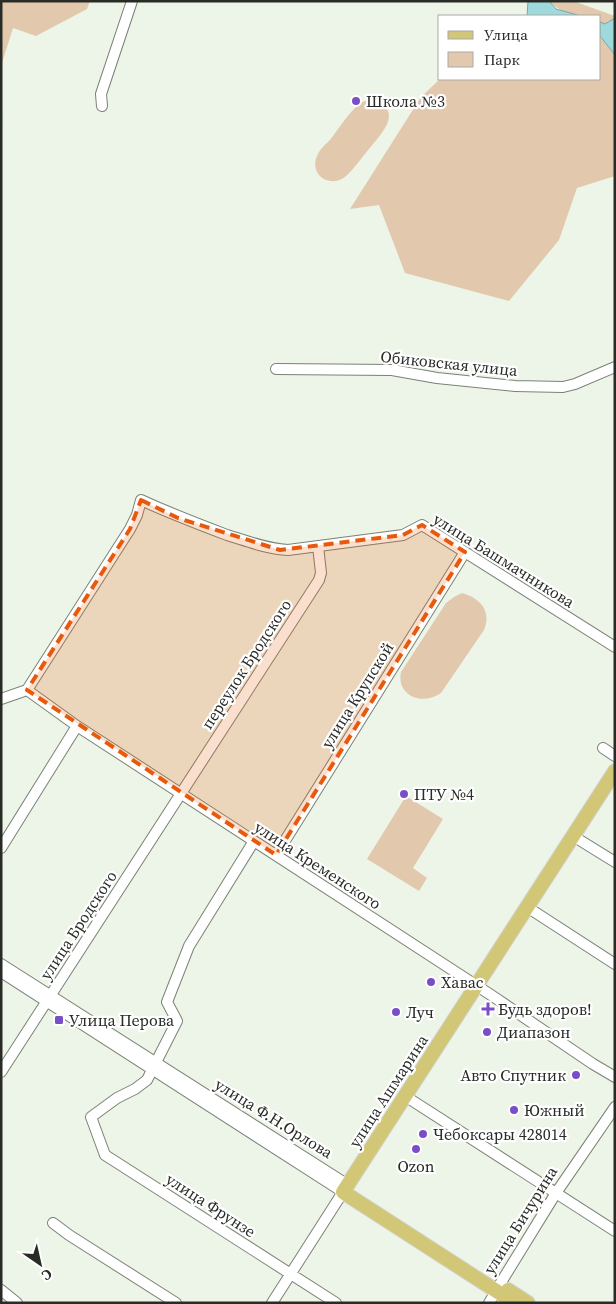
<svg xmlns="http://www.w3.org/2000/svg" width="616" height="1304" viewBox="0 0 616 1304" font-family="'Source Serif 4',serif">
<style>
.green{fill:#e2c8ad}
.water{fill:#9edadc;stroke:#7ba6a5}
.lines{fill:none;stroke-linecap:round;stroke-linejoin:round}
.stream{stroke:#7ba6a5;stroke-width:2.5}
.minor-casing{stroke:#7a8276;stroke-width:12}
.major-casing{stroke:#d4d5d4;stroke-width:16}
.minor{stroke:#fff;stroke-width:10}
.major{stroke:#d1c776;stroke-width:14}
.marked{fill:#e8590c;fill-opacity:0.2;stroke:#e8590c;stroke-width:4;stroke-dasharray:10 6;stroke-linejoin:round}
.poi-dot{fill:#7a4ec7;stroke:#fff;stroke-width:2}
.labels{text-anchor:middle;dominant-baseline:central;stroke-width:4.5;stroke-linejoin:round;paint-order:stroke}
.poi-label{font-size:16px;fill:#282b26;stroke:#fff;text-anchor:start}
.street-label{font-size:16px;fill:#282b26;stroke:#fff}
</style>
<rect width="100%" height="100%" fill="#edf5e8"/>
<path class="green" d="M1 1H90L87 9 36 36 13 28 1 66Z
M549 1H573L615 16V18L605 24 600 22V16C581 16 562 15 549 1Z
M600 36 615 55V176L577 188 559 240 509 301 405 273 379 205 350 209 421 97 440 79H600Z
M369 99C406 109 383 132 369 149 361 158 355 168 346 176 330 190 307 174 318 154 320 149 326 144 330 140 339 128 348 114 359 104 362 102 366 101 369 99Z
M462 593C480 598 492 611 484 630L441 693C423 706 396 696 401 672L446 603 454 597Z
M406 796 443 819 413 868 427 878 419 891 367 859Z"/>
<path class="water" d="M528 1H549L556 9 581 16H527Z
M615 18V55L600 36V22L605 24Z"/>
<g class="lines">
<path class="stream" d="M1 119V121"/>
<defs>
<path id="minor" d="M102 106 101 94 132 1
M276 369 392 370 437 378 515 386 563 387 575 384 615 367
M27 690 130 529 137 515 141 500C169 513 198 524 227 535 247 541 267 549 288 550L403 535 422 525 615 647
M27 690 77 726 491 995 593 1064 615 1077
M1 699 27 690
M603 748 615 756
M573 836 615 862
M254 841 189 946 167 1002 177 1021 147 1080 135 1089 117 1098 91 1117 105 1155 336 1303
M1 848 77 726
M276 855 465 552
M527 907 615 964
M1 964 348 1185
M1 972 343 1192 272 1303
M1 1072 319 580 321 573 318 546
M405 1096 615 1231
M53 1223 69 1235 176 1303
M500 1284 556 1193 615 1107
M1 1290 17 1303
M489 1303 496 1291"/>
<path id="major" d="M508 1290 528 1303
M515 1303 343 1192 615 771"/>
</defs>
<use href="#minor" class="minor-casing"/>
<use href="#major" class="major-casing"/>
<use href="#minor" class="minor"/>
<use href="#major" class="major"/>
</g>
<path class="marked" d="M141 500 178 518 280 550 403 535 422 525 465 552 276 855 27 690 130 529Z"/>
<g class="poi-dot">
<circle cx="356" cy="101" r="5"/>
<circle cx="404" cy="794" r="5"/>
<circle cx="431" cy="982" r="5"/>
<path d="M485.5 1001.5h5v5h5v5h-5v5h-5v-5h-5v-5h5z"/>
<circle cx="396" cy="1012" r="5"/>
<rect x="54" y="1015" width="10" height="10" rx="2.5"/>
<circle cx="487" cy="1032" r="5"/>
<circle cx="576" cy="1075" r="5"/>
<circle cx="514" cy="1110" r="5"/>
<circle cx="423" cy="1134" r="5"/>
<circle cx="416" cy="1149" r="5"/>
</g>
<g class="labels">
<g class="poi-label">
<text x="366" y="101">Школа №3</text>
<text x="414" y="794">ПТУ №4</text>
<text x="441" y="982">Хавас</text>
<text x="498" y="1009">Будь здоров!</text>
<text x="406" y="1012">Луч</text>
<text x="69" y="1020">Улица Перова</text>
<text x="497" y="1032">Диапазон</text>
<text x="566" y="1075" text-anchor="end">Авто Спутник</text>
<text x="524" y="1110">Южный</text>
<text x="433" y="1134">Чебоксары 428014</text>
<text x="416" y="1166" text-anchor="middle">Ozon</text>
</g>
<g class="street-label">
<text transform="translate(449 363) rotate(6)">Обиковская улица</text>
<text transform="translate(504 560) rotate(32)">улица Башмачникова</text>
<text transform="translate(246 664) rotate(-57)">переулок Бродского</text>
<text transform="translate(357 695) rotate(-58)">улица Крупской</text>
<text transform="translate(318 865) rotate(33)">улица Кременского</text>
<text transform="translate(78 925) rotate(-57)">улица Бродского</text>
<text transform="translate(388 1091) rotate(-57)">улица Ашмарина</text>
<text transform="translate(274 1118) rotate(32)">улица Ф.Н.Орлова</text>
<text transform="translate(211 1205) rotate(33)">улица Фрунзе</text>
<text transform="translate(520 1220) rotate(-58)">улица Бичурина</text>
</g>
</g>
<rect width="616" height="1304" fill="none" stroke="#282b26" stroke-width="5"/>
<rect x="438" y="15" width="162" height="65" fill="#ffffff" stroke="#a9aaa8"/>
<rect x="448" y="31" width="25" height="8" fill="#d1c776" stroke="#a9aaa8"/>
<text x="484" y="40" font-size="15" fill="#282b26">Улица</text>
<rect x="448" y="52" width="25" height="15" fill="#e2c8ad" stroke="#a9aaa8"/>
<text x="484" y="65" font-size="15" fill="#282b26">Парк</text>
<g transform="translate(40 1264) rotate(146)" stroke="#ffffff" stroke-width="4" paint-order="stroke">
<path d="M0-4L9 19L0 12L-9 19Z" fill="#282b26"/>
<text y="-8" font-size="14" font-weight="bold" text-anchor="middle" fill="#282b26">С</text>
</g>
</svg>
